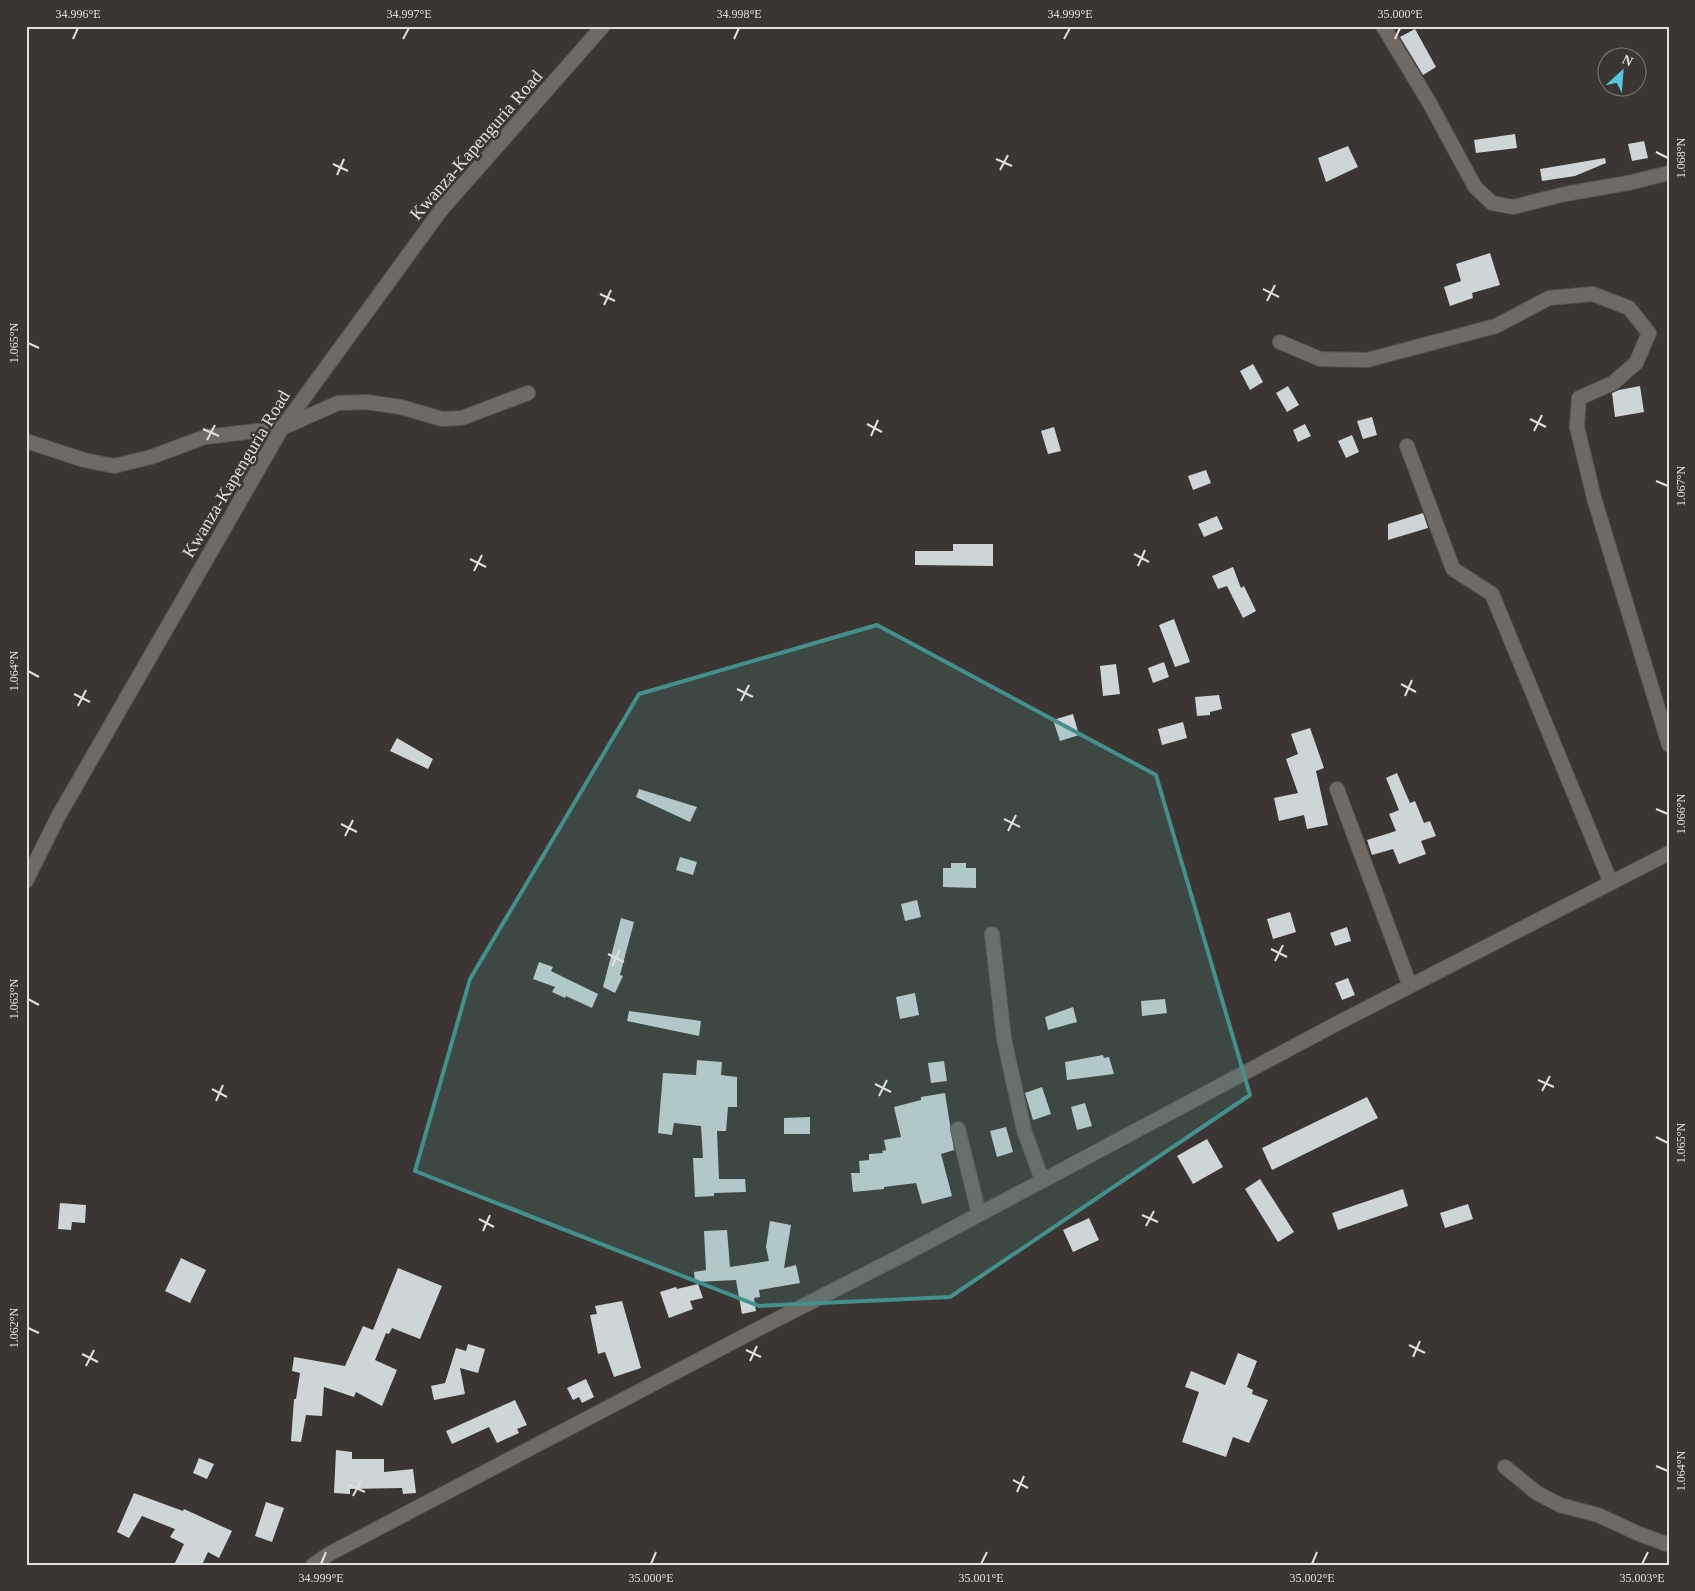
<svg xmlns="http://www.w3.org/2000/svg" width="1695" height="1591" viewBox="0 0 1695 1591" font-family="Georgia,serif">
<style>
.building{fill:#cdd5d6}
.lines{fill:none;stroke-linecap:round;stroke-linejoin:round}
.minor-casing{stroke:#585451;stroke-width:16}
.tertiary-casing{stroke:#585451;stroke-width:16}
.minor{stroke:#6f6a66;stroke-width:14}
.tertiary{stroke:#6f6a66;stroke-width:14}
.marked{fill:#44908a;fill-opacity:0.2;stroke:#44908a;stroke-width:4;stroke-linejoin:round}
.ticks{fill:none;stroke:#e2dfdd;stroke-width:2}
.labels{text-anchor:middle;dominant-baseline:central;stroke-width:5;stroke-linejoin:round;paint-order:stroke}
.street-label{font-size:18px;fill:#e2dfdd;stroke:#3b3633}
.neatline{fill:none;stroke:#e2dfdd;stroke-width:2}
.ticks-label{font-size:12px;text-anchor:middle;fill:#e2dfdd}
</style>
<rect width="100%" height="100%" fill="#3b3633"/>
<path class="building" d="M1415 29 1436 67 1423 75 1400 37Z
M1515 134 1517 148 1476 153 1474 140Z
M1644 141 1648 158 1632 161 1628 144Z
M1348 146 1358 167 1326 182 1318 158Z
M1605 158 1606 163 1575 176 1542 181 1540 169Z
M1490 253 1500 285 1472 293 1473 298 1450 306 1444 287 1461 281 1456 264Z
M1253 364 1263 382 1250 390 1240 371Z
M1288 386 1299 405 1287 412 1276 393Z
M1640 386 1644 412 1615 417 1612 393 1619 390Z
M1372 417 1377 435 1363 439 1357 421Z
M1305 424 1311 436 1298 442 1293 430Z
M1054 427 1061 451 1048 454 1041 431Z
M1352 435 1359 452 1346 458 1338 441Z
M1206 470 1211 483 1193 490 1188 476Z
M1423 513 1428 528 1388 540V524Z
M1217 516 1223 529 1204 537 1198 524Z
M953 544H993V566L915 565V551H953Z
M1233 567 1241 588 1244 586 1256 611 1243 618 1227 586 1218 589 1212 576Z
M1174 619 1190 662 1175 667 1159 625Z
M1164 662 1169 677 1153 683 1148 668Z
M1116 664 1120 694 1103 696 1100 666Z
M1219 695 1222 709 1210 712V715L1197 716 1195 697Z
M1073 714 1079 735 1060 741 1053 720Z
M1183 722 1187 738 1162 745 1158 729Z
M1310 728 1323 765 1324 768 1316 771 1328 825 1307 829 1304 815 1279 821 1274 798 1298 793 1286 759 1298 754 1291 734Z
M397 738 433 759 428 769 390 751Z
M1397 773 1410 803 1415 801 1424 823 1430 821 1436 836 1421 841 1426 854 1399 864 1393 849 1372 855 1367 840 1396 831 1389 814 1399 810 1386 778Z
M639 789 697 807 690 822 636 797Z
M680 857 697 862 693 875 676 870Z
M951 863H966V868H976V888L943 887V868H951Z
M917 900 921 917 905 921 901 904Z
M1290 912 1296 932 1273 939 1267 919Z
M621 918 634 922 620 975 623 976 615 993 603 987Z
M1347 927 1351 941 1335 946 1330 933Z
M539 962 553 967 551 971 598 994 592 1008 566 996 565 998 552 992 555 987 533 979Z
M1348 978 1355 995 1342 1000 1335 983Z
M915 993 919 1015 900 1019 896 997Z
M1165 999 1167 1013 1142 1016 1141 1001Z
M1073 1007 1077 1022 1048 1030 1045 1017Z
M629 1011 701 1021 699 1036 627 1021Z
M1103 1055 1104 1058 1109 1057 1114 1074 1067 1080 1065 1062Z
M697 1060 722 1062 721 1075 737 1077V1107H728L726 1131H717L719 1179H745L746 1192 714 1193V1196L695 1197 693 1158H703L701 1126 674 1123 672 1135 658 1133 663 1073 696 1075Z
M944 1061 947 1081 931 1083 928 1063Z
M1042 1087 1051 1114 1033 1120 1025 1093Z
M945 1093 954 1150 941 1154 952 1196 922 1204 916 1183 884 1187V1189L853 1192 851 1173H860L859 1161 869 1160V1154L883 1153 882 1151 886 1150 884 1140 901 1137 894 1107 921 1100V1097Z
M1367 1097 1378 1118 1272 1170 1262 1148Z
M1085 1103 1092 1126 1077 1130 1071 1107Z
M810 1117V1134H784V1118Z
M1006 1127 1013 1152 997 1157 990 1131Z
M1207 1139 1223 1167 1193 1184 1177 1156Z
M1260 1179 1294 1232 1278 1242 1245 1189Z
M1403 1189 1408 1206 1338 1230 1332 1213Z
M60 1203 86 1205 85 1223 72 1222 71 1230 58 1229Z
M1468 1204 1473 1219 1445 1228 1440 1213Z
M1089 1218 1099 1240 1073 1252 1063 1230Z
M770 1221 791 1225 784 1268 796 1265 800 1283 759 1290 760 1297 754 1298 756 1311 742 1314 736 1280 695 1282 694 1272 706 1270 704 1231 727 1230 730 1267 769 1261 766 1247Z
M181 1258 206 1270 190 1303 165 1291Z
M398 1268 442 1286 420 1339 392 1328 389 1334 386 1333 375 1360 397 1370 382 1406 356 1392 354 1397 324 1387 322 1416 306 1415 301 1442 291 1441 294 1399H296L300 1373 292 1371 294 1357 345 1366 363 1326 373 1330Z
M698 1284 703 1298 690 1301 693 1309 669 1318 660 1292 676 1287 677 1289Z
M622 1301 641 1368 614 1377 605 1352 598 1354 590 1315 597 1314 595 1306Z
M468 1344 485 1349 478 1373 460 1368 465 1394 434 1400 431 1386 445 1383 456 1348 466 1351Z
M1238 1353 1257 1361 1247 1387 1253 1390 1252 1394 1268 1400 1249 1443 1233 1437 1226 1457 1182 1442 1199 1392 1185 1387 1191 1371 1225 1385Z
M586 1379 594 1397 582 1403 579 1397 573 1400 567 1388Z
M515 1400 527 1425 517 1429 519 1433 497 1443 489 1427 452 1444 446 1431Z
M336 1450 352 1452V1459H384V1472L413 1469 416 1493 403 1494 402 1488 350 1489V1494L334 1493Z
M199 1458 214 1464 207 1479 193 1473Z
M134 1493 183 1511 184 1509 232 1531 219 1558 208 1552 202 1565H174L184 1544 170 1537 175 1529 142 1516 129 1538 117 1532Z
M266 1502 284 1508 272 1542 255 1536Z"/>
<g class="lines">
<defs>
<path id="minor" d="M1383 26 1429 102 1475 187 1492 203 1513 207 1565 194 1628 183 1669 173
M1280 342 1320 359 1367 360 1496 326 1549 298 1593 294 1629 308 1649 333 1636 363 1613 383 1579 398 1577 427 1594 498 1669 745
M26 441 84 460 114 466 151 457 205 437 282 428 338 403 366 402 401 407 442 419 462 418 528 393
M1407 446 1453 569 1492 594 1611 883
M1337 789 1410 986
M992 934 1004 1039 1024 1130 1042 1180
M958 1129 979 1214
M1505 1467 1537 1493 1560 1505 1598 1515 1637 1533 1669 1545
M313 1565 329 1554 754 1331 903 1255 1336 1024 1669 853"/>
<path id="tertiary" d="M26 881 59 815 282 428 441 210 603 26"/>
</defs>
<use href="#minor" class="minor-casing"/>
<use href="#tertiary" class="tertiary-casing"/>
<use href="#minor" class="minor"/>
<use href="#tertiary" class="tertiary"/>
</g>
<path class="marked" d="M877 625 1156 775 1250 1095 950 1297 759 1306 415 1171 470 979 639 694Z"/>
<path class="ticks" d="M73 39 78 28M403 39 409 28M734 39 739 28M1064 39 1070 28M1395 39 1400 28M1656 152 1668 158M996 159 1012 166M333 164 348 171M1000 170 1008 155M337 175 344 159M1263 289 1279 297M600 294 615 301M1267 301 1275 285M604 305 611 290M28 343 39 348M1530 419 1546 427M867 424 882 432M203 429 219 436M1534 431 1542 415M871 436 878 420M207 440 215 425M1656 481 1668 486M1134 554 1149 562M470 559 486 567M1138 566 1145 550M474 571 482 555M28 671 39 677M1401 684 1416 692M737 689 753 697M74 694 90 702M1405 696 1412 680M741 701 749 685M78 706 86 690M1656 809 1668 814M1004 819 1020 827M341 824 357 832M1008 831 1016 815M345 836 353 820M1271 949 1287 957M608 954 624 962M1275 961 1283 945M612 966 620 950M28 999 39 1005M1538 1080 1554 1087M875 1084 891 1092M212 1089 227 1097M1542 1091 1550 1076M879 1096 887 1080M216 1101 223 1085M1656 1137 1668 1143M1142 1215 1158 1222M479 1219 494 1227M1146 1226 1154 1211M483 1231 490 1215M28 1328 39 1333M1409 1345 1425 1353M746 1350 761 1357M82 1354 98 1362M1413 1357 1420 1341M750 1361 757 1346M86 1366 94 1350M1656 1466 1668 1471M1013 1480 1028 1488M349 1485 365 1492M1017 1492 1024 1476M353 1496 361 1481M321 1564 326 1552M651 1564 656 1552M981 1564 987 1552M1312 1564 1317 1552M1642 1564 1648 1552"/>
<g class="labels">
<g class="street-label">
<text transform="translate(476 145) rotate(-49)">Kwanza-Kapenguria Road</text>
<text transform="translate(236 474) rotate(-59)">Kwanza-Kapenguria Road</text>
</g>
</g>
<rect width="1695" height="1591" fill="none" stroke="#3b3633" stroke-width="55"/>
<g transform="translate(1622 72) rotate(26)"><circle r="24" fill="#3b3633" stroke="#7e7a77"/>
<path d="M0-4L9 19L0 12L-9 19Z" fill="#55cadf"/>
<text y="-8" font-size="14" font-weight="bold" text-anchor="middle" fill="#e2dfdd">N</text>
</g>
<rect x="28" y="28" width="1640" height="1536" class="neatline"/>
<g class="ticks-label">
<text x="78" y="18">34.996°E</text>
<text x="409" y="18">34.997°E</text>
<text x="739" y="18">34.998°E</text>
<text x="1070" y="18">34.999°E</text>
<text x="1400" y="18">35.000°E</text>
<text transform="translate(1681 158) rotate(-90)" y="4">1.068°N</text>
<text transform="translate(14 343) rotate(-90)" y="4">1.065°N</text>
<text transform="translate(1681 486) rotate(-90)" y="4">1.067°N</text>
<text transform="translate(14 671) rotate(-90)" y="4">1.064°N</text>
<text transform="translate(1681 814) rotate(-90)" y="4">1.066°N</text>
<text transform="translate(14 999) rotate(-90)" y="4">1.063°N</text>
<text transform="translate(1681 1143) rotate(-90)" y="4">1.065°N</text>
<text transform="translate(14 1328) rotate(-90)" y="4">1.062°N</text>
<text transform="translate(1681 1471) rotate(-90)" y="4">1.064°N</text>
<text x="321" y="1582">34.999°E</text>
<text x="651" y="1582">35.000°E</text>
<text x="981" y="1582">35.001°E</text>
<text x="1312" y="1582">35.002°E</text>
<text x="1642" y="1582">35.003°E</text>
</g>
</svg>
